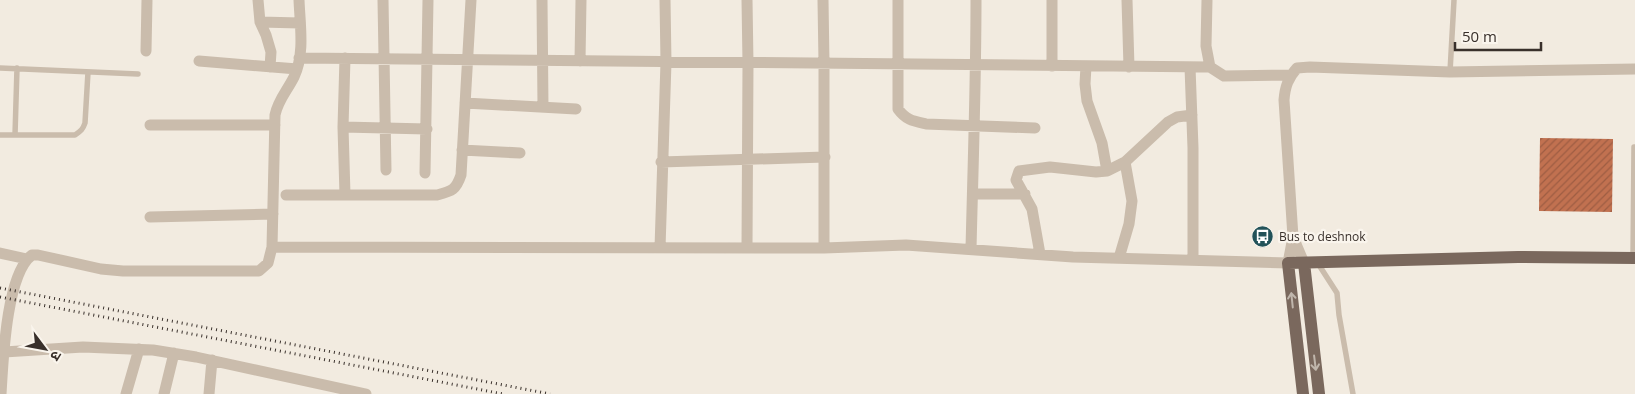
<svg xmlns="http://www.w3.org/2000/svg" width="1635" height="394" viewBox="0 0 1635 394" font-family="'Open Sans','Noto Sans Devanagari',sans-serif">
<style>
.building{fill:url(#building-hatch)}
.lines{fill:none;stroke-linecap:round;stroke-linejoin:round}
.lane{stroke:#cabcac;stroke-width:5.5}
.street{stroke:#cabcac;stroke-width:11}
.primary{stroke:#7a685d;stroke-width:12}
.rail{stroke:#39302b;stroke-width:3;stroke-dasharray:1 4;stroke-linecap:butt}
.oneway{stroke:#c0b6ac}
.labels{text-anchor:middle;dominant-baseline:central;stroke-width:4.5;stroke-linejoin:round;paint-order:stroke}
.poi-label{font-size:12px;fill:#39302b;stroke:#faf5ed;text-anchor:start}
</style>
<defs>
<pattern id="building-hatch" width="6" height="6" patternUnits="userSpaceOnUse" patternTransform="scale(1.25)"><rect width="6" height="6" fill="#c17150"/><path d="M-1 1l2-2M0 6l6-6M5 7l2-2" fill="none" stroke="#9e5d43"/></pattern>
</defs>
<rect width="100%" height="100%" fill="#f2ebe0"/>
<path class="building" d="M1540 138 1613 139 1612 212 1539 211Z"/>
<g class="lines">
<path class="lane" d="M0 68 138 74
M1450 72 1454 0
M0 135H75C81 131 83 129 85 123L88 72
M15 135 17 68
M1633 258 1634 147
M1317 262 1337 293 1339 315 1353 394"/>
<path class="street" d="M258 0 260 22 266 35 271 52 270 67
M383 0 386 170
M542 0 543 107
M747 0 748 63 747 247
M823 0 824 63V248
M898 0V109C906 120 913 121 926 124L1035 128
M1052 0V66
M1127 0 1129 67
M1207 0 1206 46 1210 67 1224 76 1290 75
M260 22 300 23
M146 51 147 0
M299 58 1210 67
M199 61 297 69
M580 61 581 0
M1086 66 1085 84 1087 101 1102 143 1107 171
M1190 67 1193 148V260
M465 103 576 109
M150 125H275
M343 127 427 129
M462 150 520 153
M661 162 825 157
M425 173 428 0
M973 194H1025
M286 195H437C452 191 456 190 461 175L471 0
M345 195 343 127 345 58
M150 217 273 214
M1293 237 1304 263
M272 247 824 248 906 245 1073 257 1288 263 1293 237 1284 100C1285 87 1288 78 1297 68L1310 67 1450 72 1635 69
M660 248 666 62 665 0
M971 249C973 166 976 83 976 0
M0 253 27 259
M1040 254 1032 209 1016 180 1019 171 1050 167 1096 172 1107 171 1125 162 1168 122 1177 117 1192 115
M1119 258 1129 224 1132 201 1125 162
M4 352 83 347 153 350 196 357 366 394
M1 394C3 362 6 274 32 255H38L101 269 123 271H259L268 263 272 247 275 115C278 100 287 91 294 77 305 54 300 25 299 0
M126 394 139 349
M164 394 174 353
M209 394 212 360"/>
<path class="primary" d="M1304 263 1319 394
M1303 394 1288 263 1518 257 1635 258"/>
<path class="rail" d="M0 288 550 394
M0 297 503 394"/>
</g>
<defs><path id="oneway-shaft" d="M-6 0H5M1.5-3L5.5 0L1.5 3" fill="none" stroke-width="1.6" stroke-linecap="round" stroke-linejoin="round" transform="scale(1.25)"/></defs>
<g class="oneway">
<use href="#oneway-shaft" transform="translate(1292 300) rotate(-96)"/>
<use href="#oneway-shaft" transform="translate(1315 363) rotate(83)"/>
</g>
<defs>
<symbol id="bus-disc" viewBox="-11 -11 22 22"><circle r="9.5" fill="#225259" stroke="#faf5ed"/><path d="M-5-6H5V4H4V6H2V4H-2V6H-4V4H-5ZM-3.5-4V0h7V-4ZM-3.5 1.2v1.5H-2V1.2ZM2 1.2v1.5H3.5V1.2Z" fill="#fff"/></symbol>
</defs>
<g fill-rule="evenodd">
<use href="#bus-disc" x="1250" y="224" width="25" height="25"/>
</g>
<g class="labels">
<g class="poi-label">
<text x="1279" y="236">Bus to deshnok</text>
</g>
</g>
<g transform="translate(45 349) rotate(122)" stroke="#faf5ed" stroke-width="4" paint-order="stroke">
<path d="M0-4L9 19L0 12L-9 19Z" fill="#39302b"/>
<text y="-8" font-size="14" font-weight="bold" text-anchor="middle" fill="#39302b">उ</text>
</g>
<path d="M1455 42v8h86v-8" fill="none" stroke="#39302b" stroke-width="2.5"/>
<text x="1462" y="42" font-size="15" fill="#39302b" stroke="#faf5ed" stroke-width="4" paint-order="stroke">50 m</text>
</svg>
